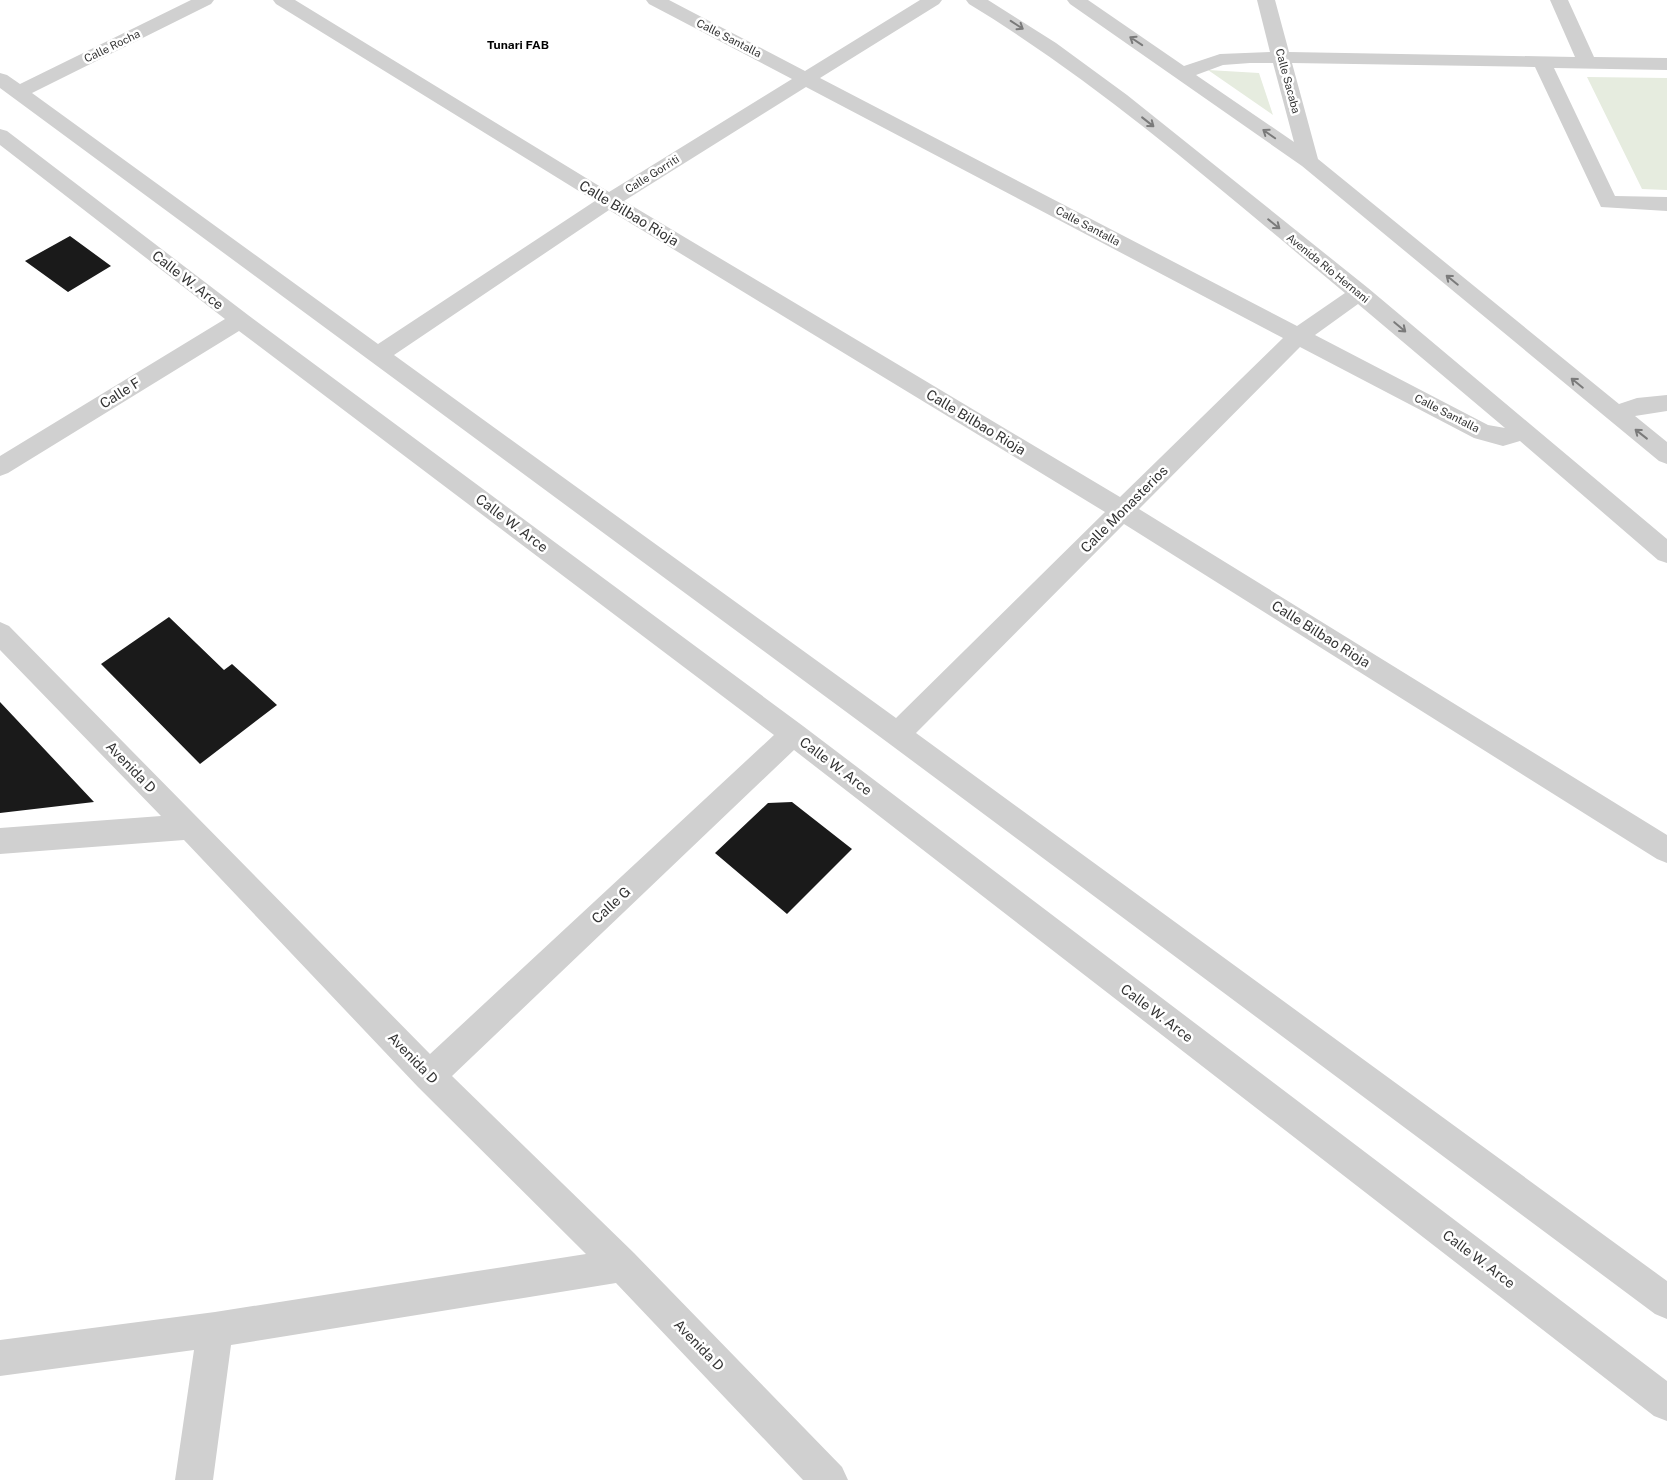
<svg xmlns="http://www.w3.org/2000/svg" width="1667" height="1480" viewBox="0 0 1667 1480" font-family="'Public Sans',sans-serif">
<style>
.green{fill:#e6ecdf}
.building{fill:#1a1a1a}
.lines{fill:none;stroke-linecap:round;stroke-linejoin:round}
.minor{fill:#d0d0d0;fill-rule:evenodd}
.oneway{stroke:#7a7a7a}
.labels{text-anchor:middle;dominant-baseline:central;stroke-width:5;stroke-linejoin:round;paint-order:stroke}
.far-street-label{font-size:11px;fill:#333;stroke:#fff}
.far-neighbourhood-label{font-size:12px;font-weight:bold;fill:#000;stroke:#fff}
.street-label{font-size:14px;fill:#333;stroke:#fff}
</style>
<rect width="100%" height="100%" fill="#fff"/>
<path class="green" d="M1208 70 1259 73 1273 115Z
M1587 77 1667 78V190L1642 189Z"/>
<path class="building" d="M70 236 111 266 68 292 25 261Z
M169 617 224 670 232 664 277 705 200 764 101 664Z
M0 702 94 802 0 813Z
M792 802 852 849 787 914 715 853 768 803Z"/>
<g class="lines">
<path class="minor" d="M191 0H214L211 4 32 93 378 344 595 201 276 4 273 0H295L609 192 792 79 649 4 646 0H669L805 71 920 0H942L939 4 820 78 1297 326 1345 293C1223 192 1104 86 969 4L966 0H988L1056 43 1127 95 1368 288 1667 539V563L1658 560 1520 441 1503 446 1474 438 1300 347 1139 509 1667 835V863L1657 859 1124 524 916 733 1667 1281V1319L1655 1314 887 742 0 88V73L7 75 20 84ZM806 87 1283 338 1120 497 624 201ZM609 210 1105 512 896 718 394 355ZM1358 304 1505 428 1488 425 1315 335Z
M1067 0H1088L1184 66 1220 54 1270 52 1257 0H1275L1289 52 1575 57 1550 0H1568L1594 57 1667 58V70L1554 68 1615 196 1667 197V211L1601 207 1535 67 1292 63 1318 159 1619 404 1637 398 1667 395V411L1635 416 1667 442V464L1659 461 1302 166 1070 4ZM1250 63H1273L1294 142 1196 75 1223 65Z
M0 129 7 131 248 315 803 726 1667 1381V1421L1654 1416 794 750 452 1076 634 1253 842 1467 848 1480H803L616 1283 231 1345 213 1480H175L194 1350 0 1376V1340L215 1312 586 1254 418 1087 184 840 0 854V828L161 816 0 650V622L9 626 430 1054 774 735 239 331 8 473 0 476V456L225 319 0 145Z"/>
</g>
<defs><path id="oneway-shaft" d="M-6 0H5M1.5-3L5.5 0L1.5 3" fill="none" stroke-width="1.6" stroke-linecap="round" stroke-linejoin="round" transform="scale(1.25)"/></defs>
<g class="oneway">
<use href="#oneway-shaft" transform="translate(1017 25) rotate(33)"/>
<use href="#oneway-shaft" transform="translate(1136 41) rotate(-146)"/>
<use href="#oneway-shaft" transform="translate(1148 122) rotate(38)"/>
<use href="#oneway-shaft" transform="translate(1269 134) rotate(-145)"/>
<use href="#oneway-shaft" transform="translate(1274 224) rotate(39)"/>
<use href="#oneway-shaft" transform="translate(1452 280) rotate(-141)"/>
<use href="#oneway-shaft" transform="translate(1400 327) rotate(40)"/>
<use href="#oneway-shaft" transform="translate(1577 383) rotate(-141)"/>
<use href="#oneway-shaft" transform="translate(1641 434) rotate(-142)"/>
</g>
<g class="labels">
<g class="far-street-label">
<text transform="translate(729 38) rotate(27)">Calle Santalla</text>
<text transform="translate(112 46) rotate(-26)">Calle Rocha</text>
<text transform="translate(1288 81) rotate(75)">Calle Sacaba</text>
<text transform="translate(652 174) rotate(-32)">Calle Gorriti</text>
<text transform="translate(1088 226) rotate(28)">Calle Santalla</text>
<text transform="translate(1328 268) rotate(39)">Avenida Río Hernani</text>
<text transform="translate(1447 413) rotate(27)">Calle Santalla</text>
</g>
<g class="far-neighbourhood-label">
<text x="518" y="45">Tunari FAB</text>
</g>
<g class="street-label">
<text transform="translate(629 213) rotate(31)">Calle Bilbao Rioja</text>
<text transform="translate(188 280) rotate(38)">Calle W. Arce</text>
<text transform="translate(120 393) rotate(-32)">Calle F</text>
<text transform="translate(976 422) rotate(31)">Calle Bilbao Rioja</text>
<text transform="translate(1124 509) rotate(-45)">Calle Monasterios</text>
<text transform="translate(512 523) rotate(37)">Calle W. Arce</text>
<text transform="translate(1321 634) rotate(32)">Calle Bilbao Rioja</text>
<text transform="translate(836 766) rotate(37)">Calle W. Arce</text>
<text transform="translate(131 767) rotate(46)">Avenida D</text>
<text transform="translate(611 905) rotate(-43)">Calle G</text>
<text transform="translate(1157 1013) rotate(37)">Calle W. Arce</text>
<text transform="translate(413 1058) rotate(46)">Avenida D</text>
<text transform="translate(1479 1259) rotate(37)">Calle W. Arce</text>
<text transform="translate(699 1345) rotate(46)">Avenida D</text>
</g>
</g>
</svg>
